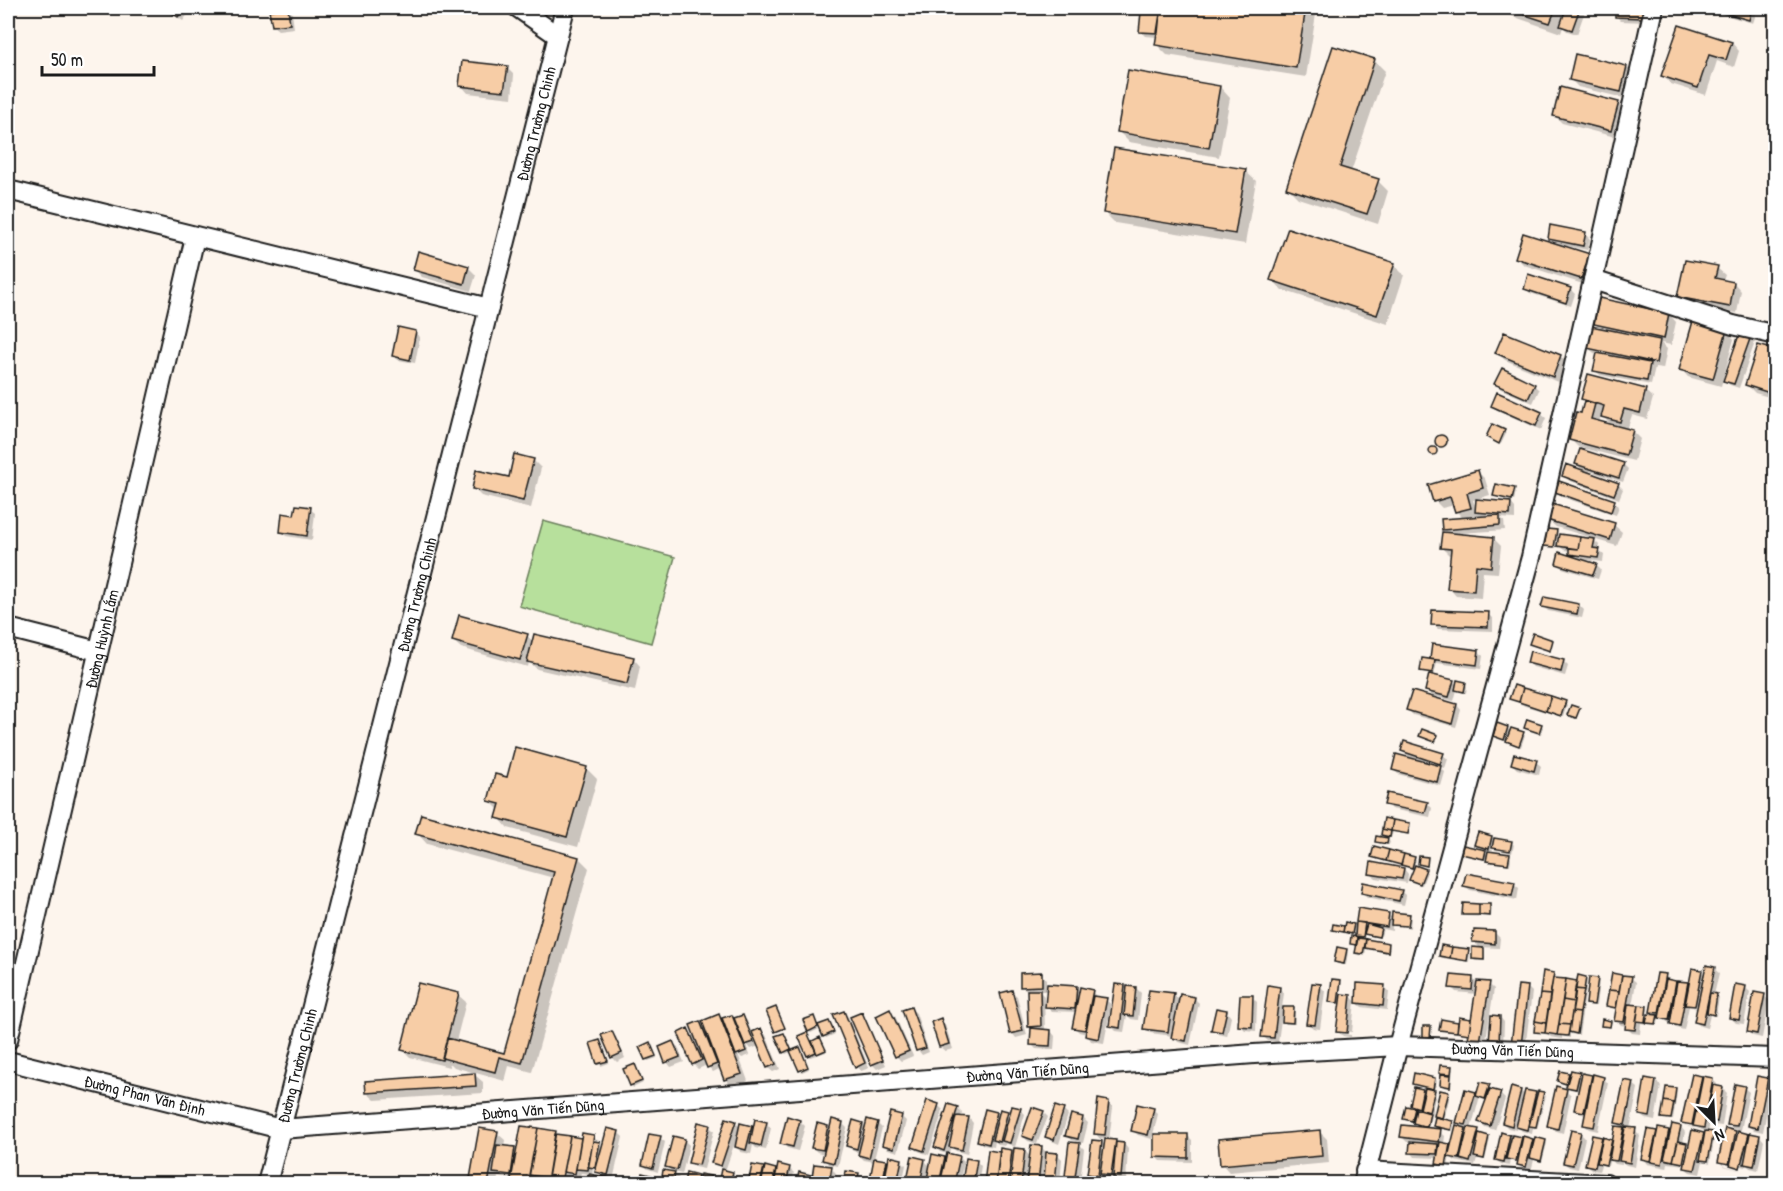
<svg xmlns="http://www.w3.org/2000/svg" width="1783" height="1191" viewBox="0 0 1783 1191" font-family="'Patrick Hand',sans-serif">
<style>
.green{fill:#b7e09c;stroke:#6a7e5c;stroke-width:1.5}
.shadow{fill:#0003;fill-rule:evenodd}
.building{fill:#f7cda6;stroke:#1c1c1c;stroke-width:1.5}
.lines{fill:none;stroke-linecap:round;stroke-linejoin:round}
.minor-casing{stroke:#1c1c1c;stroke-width:22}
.minor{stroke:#fff;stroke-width:18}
.labels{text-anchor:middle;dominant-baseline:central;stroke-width:5;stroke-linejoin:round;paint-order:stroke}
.street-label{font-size:16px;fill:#1c1c1c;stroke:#fff}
</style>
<rect width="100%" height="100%" fill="#fdf5ed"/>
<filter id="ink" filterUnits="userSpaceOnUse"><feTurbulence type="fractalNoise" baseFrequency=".0167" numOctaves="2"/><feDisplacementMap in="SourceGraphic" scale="12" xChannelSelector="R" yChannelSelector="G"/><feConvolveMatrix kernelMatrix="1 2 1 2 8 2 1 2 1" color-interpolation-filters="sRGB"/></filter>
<g filter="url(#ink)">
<path class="green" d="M543 521 675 557 651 643 519 606Z"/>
<path class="shadow" d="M165 8H181L188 14 183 21Z
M287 8 292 13 294 28 278 30 273 26Z
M1163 8H1317L1306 77 1167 55 1157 45 1158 37 1145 36 1140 31 1159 15 1161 17Z
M1498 8H1586L1577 34 1567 31 1563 27 1561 33 1503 13Z
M1617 8H1647L1646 22 1621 21 1616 16Z
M1720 8H1758L1753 23 1724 15 1719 10Z
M1680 27 1732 43 1739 51 1734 67 1717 61 1706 95 1671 84 1663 76Z
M1374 60 1385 71 1351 172 1378 181 1388 191 1378 224 1298 198 1288 188Z
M1627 67 1634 75 1628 99 1578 87 1571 80Z
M507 68 514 75 512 98 468 93 461 85Z
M1220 87 1230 98 1219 157 1129 142 1118 131Z
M1618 103 1626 111 1619 138 1562 123 1555 116Z
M1245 171 1256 181 1245 244 1115 223 1105 213Z
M1585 234 1590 239 1587 250 1562 245V247L1589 256 1597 263 1589 286 1524 265 1517 258 1556 245 1549 238Z
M1394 265 1404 275 1388 324 1282 290 1272 279Z
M468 267 476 275 471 291 422 277 415 270Z
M1717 268 1725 275 1723 281 1734 283 1741 291 1737 313 1687 304 1679 296Z
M1525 288 1570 289 1575 294 1571 306 1530 293Z
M1669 314 1676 322 1671 345 1661 343 1667 349 1663 369 1655 368 1651 385 1600 375 1595 370 1598 356 1588 348 1602 330 1595 323Z
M1726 331 1734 339 1721 386 1688 377 1681 369Z
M415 332 420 337 415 363 398 360 394 356Z
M1505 334 1561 357 1568 364 1560 383 1505 360 1497 353Z
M1750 337 1755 342 1739 388 1730 385 1724 380Z
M1776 352V399L1755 393 1747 385Z
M1496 384 1534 385 1539 390 1533 403 1501 389Z
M1645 391 1653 398 1647 419 1632 415 1627 430 1632 431 1640 439 1634 461 1578 447 1570 439 1582 415 1586 402 1583 399ZM1601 415 1612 426 1599 422Z
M1492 405 1541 414 1546 418 1541 430 1497 410Z
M1493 426 1506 434 1501 444 1489 438Z
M1436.5 442a5.5 5.5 0 1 1 11 0a5.5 5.5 0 1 1-11 0Z
M1430.5 452a3.5 3.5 0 1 1 7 0a3.5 3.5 0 1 1-7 0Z
M533 460 541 468 531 508 481 496 473 488 510 479Z
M1576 464H1623L1628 469 1623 482 1590 471V474L1618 484 1623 489 1619 499 1568 480 1564 475 1585 472Z
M1478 472 1485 479 1490 495 1473 500 1477 511 1511 503 1515 508V519L1501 518 1504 521 1505 530 1460 533V535L1493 538 1501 546 1498 573 1483 572 1481 598 1456 596 1449 588 1452 555H1449L1441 547 1448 534 1443 529 1464 519 1457 512 1455 505 1442 508 1435 501Z
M1514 489 1516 491 1514 501 1495 496Z
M1557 492 1614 502 1619 506 1616 515 1562 497Z
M310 509 315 513 312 540 286 536 281 531 296 516Z
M1548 520 1614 525 1622 532 1617 546 1593 539 1599 545 1598 550 1604 555 1603 562 1580 559V560L1596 565 1601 570 1598 579 1562 568 1557 563 1576 559 1570 551 1564 550 1557 544 1556 548 1546 545 1557 532 1558 535 1588 539 1589 537 1556 527Z
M1545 599 1579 605 1584 610 1582 618 1548 611 1543 606Z
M1488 614 1493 619V631L1438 629 1433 624Z
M527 636 534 642 633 658 640 666 635 691 537 669 529 662 528 667 461 648 453 641Z
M1479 651 1483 656 1481 669 1437 663 1434 676 1453 681 1457 685 1465 684 1467 686 1466 693 1457 690 1454 701 1438 697V700L1457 705 1461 710 1456 727 1413 715 1408 710 1435 699 1427 691 1431 674 1421 670 1423 660 1435 662 1432 658Z
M1563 661 1568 666 1565 676 1533 667 1528 662Z
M1511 699 1565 703 1567 705 1563 717 1525 706Z
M1541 725 1543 727 1541 734 1526 728Z
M1507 728 1511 732 1525 735 1521 747 1494 736Z
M1402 751 1443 755 1448 759 1445 768 1438 765 1445 772 1441 786 1398 774 1393 770 1411 760Z
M1536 762 1541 766 1539 775 1517 769 1512 764Z
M586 768 597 779 578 847 508 828 498 817 500 811 489 800 508 779Z
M1427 803 1432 808 1430 817 1391 809 1386 804Z
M1386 820 1409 824 1411 826 1409 835 1393 832 1391 838 1385 837 1390 842 1389 845 1379 843 1377 841 1387 840 1383 835Z
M417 833 579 858 589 868 532 1072 509 1066 505 1081 454 1067 450 1063 449 1067 410 1057 402 1049 458 995 466 1002 456 1041 505 1055 554 878 427 844Z
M1479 834 1512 843 1514 845 1512 853 1496 849 1492 846 1491 850 1478 846 1476 844Z
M1485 851 1489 855 1509 856 1511 858 1510 865 1490 862 1486 858 1485 860 1463 854Z
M1372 856 1414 859 1416 860 1414 866 1427 872 1422 885 1410 880 1415 869Z
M1404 869 1408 874 1407 883 1376 878 1371 874Z
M1514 884 1519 888 1517 900 1470 890 1465 886Z
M1401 891 1406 896 1404 905 1367 897 1362 892Z
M1490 906 1492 908 1491 917 1466 916 1464 914Z
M1359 910 1388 914 1393 919 1409 915 1411 917 1410 928 1392 924V931L1383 929 1381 936 1365 933 1364 941 1388 945 1390 947 1389 953 1366 949 1365 956 1359 955 1357 953 1358 947 1351 944 1353 935 1334 929V926L1346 928 1353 925 1357 929Z
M1495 933 1500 938 1499 948 1481 947 1485 951V961H1475L1473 959 1481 949 1474 942Z
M1346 950 1348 952 1346 965 1337 964 1335 962Z
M1468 951 1470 952 1469 962 1442 958 1440 956Z
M1714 969 1719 973 1714 995 1719 997 1716 1016 1710 1015 1707 1028 1700 1026 1696 1022 1698 1010 1689 1006 1684 1030 1676 1028 1659 1016 1658 1025 1650 1024 1647 1021 1646 1024 1641 1023 1640 1034 1632 1033 1627 1028V1026L1621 1025 1616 1020 1618 1009 1608 1006 1613 975 1631 978 1636 982 1632 1006 1646 1007 1648 1009 1647 1015 1656 1017 1651 1011 1665 976 1671 981 1687 984 1690 987 1701 971 1705 975ZM1690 1004 1703 1006 1702 1009 1690 1007Z
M1041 974 1046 979V985L1076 987 1081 992 1092 991 1097 998 1106 1000 1113 1006H1111L1104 1043 1091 1041 1087 1034 1079 1032 1074 1027 1077 1012 1052 1011 1046 1005 1048 991H1039L1044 996 1045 1031H1051L1055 1036 1054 1050 1036 1049 1031 1044 1032 1030 1029 1026 1028 991 1022 987Z
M1553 974 1555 979 1578 983 1585 978 1587 980 1579 1035 1570 1034V1038L1562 1036V1039L1551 1037 1548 1035 1536 1031Z
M1473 979 1478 984H1489L1494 989 1484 1052 1470 1035 1443 1031 1441 1029 1442 1021 1459 1023 1470 1020 1472 1022 1477 994 1456 992 1451 987Z
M1597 979 1599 981 1596 1006 1589 1005 1587 1003Z
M1340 981 1342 983 1340 995 1351 996 1355 1001 1352 1032 1341 1031V1034L1351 1035V1037L1343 1036 1338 1031 1341 1004 1331 1001Z
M1125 986 1128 990 1136 988 1141 993 1138 1020 1131 1019 1127 1015 1124 1032 1116 1031 1111 1026Z
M1320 986 1325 991 1320 1029 1313 1028 1308 1023Z
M1384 987 1389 992 1387 1010 1362 1007 1357 1003Z
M1745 987 1750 992 1744 1024 1736 1023 1731 1018Z
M1279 988 1284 993 1282 1008 1293 1009 1295 1011V1024H1286L1284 1022V1012H1282L1278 1042 1268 1041 1263 1036Z
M1528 988 1532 992 1525 1050 1517 1049Z
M1012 992 1017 996 1027 1035 1016 1038 1012 1033Z
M1173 994 1180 1001 1194 998 1199 1003 1190 1045 1178 1042 1173 1036 1150 1033 1145 1028Z
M1764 996 1769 1000 1762 1038 1753 1036 1748 1032Z
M1252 997 1257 1002 1256 1031 1245 1030 1240 1025Z
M911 1009 916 1013 929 1052 922 1055 918 1050Z
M1217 1010 1227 1012 1231 1017 1227 1036 1218 1034 1213 1029Z
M890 1011 895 1016 913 1056 901 1061 896 1056Z
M843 1012 848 1017 869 1068 861 1071 857 1067Z
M862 1014 866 1019 886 1065 877 1069 872 1064Z
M719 1016 723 1020 731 1016 735 1020 743 1017 747 1021 752 1034 761 1030 766 1035 780 1069 773 1072 768 1068 759 1046 751 1049 745 1042 750 1055 742 1058 738 1054 748 1081 733 1087 726 1080 721 1068 713 1072 707 1065 698 1069 693 1064 688 1030 697 1039 699 1022 707 1030Z
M1500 1017 1504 1022 1503 1048H1496Z
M815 1020 818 1027 829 1022 835 1034 826 1038 821 1028 811 1033 809 1031Z
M940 1020 945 1025 953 1049 945 1051 940 1047Z
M611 1033 616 1037 625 1058 617 1062 612 1057Z
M807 1034 812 1042 820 1039 826 1052 810 1057 808 1055Z
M785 1036 792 1051 800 1049 802 1051 809 1069 802 1072 792 1051 786 1054 784 1052Z
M600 1041 609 1063 601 1066 592 1044Z
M673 1043 678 1047 684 1062 671 1067 667 1062Z
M652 1046 657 1058 648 1061 646 1059Z
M635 1066 643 1083 633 1088 625 1070Z
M1451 1068 1453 1069 1451 1088 1443 1087 1441 1085 1443 1074 1441 1072Z
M1579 1073 1583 1077 1584 1074 1603 1078 1608 1083 1598 1131 1589 1129 1584 1125 1586 1115 1581 1114 1576 1109 1580 1091 1570 1089 1569 1085 1558 1081 1568 1075 1570 1077Z
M475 1075 483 1082V1093L375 1100 367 1093Z
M1693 1076 1712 1079 1717 1084 1716 1087 1722 1088 1727 1093 1722 1126 1714 1125 1710 1121 1708 1133 1715 1135 1710 1163 1703 1161 1700 1174 1690 1172 1685 1168 1686 1165 1668 1163 1667 1168 1647 1164 1643 1159 1649 1131 1659 1133 1668 1131 1671 1134 1673 1126 1681 1127 1685 1132 1683 1143 1690 1148 1703 1134 1706 1137 1707 1132 1697 1128 1688 1127 1683 1123ZM1686 1123 1700 1125 1699 1128 1686 1126Z
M1435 1079 1437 1081 1434 1091 1436 1093 1428 1129 1440 1131 1445 1136 1444 1144 1452 1148 1464 1129 1457 1122 1475 1093 1478 1096 1489 1086 1490 1090 1500 1094 1505 1099 1495 1130 1485 1127 1480 1122 1493 1100 1480 1096 1471 1129 1478 1131 1490 1139 1485 1160 1477 1158 1475 1165 1455 1161 1450 1156 1448 1167 1440 1165 1438 1163 1439 1158 1415 1157 1411 1152V1142H1407L1402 1137 1426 1129V1127L1405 1118 1411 1108 1415 1089 1422 1090 1425 1093 1430 1092 1431 1089 1413 1083Z
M1767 1079 1772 1084 1763 1132 1754 1130 1749 1125Z
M1656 1081 1661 1086 1655 1121 1645 1119 1640 1115Z
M1633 1084 1638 1088 1630 1129 1635 1130 1640 1135 1635 1167 1626 1165 1622 1162V1165L1615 1164 1610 1158 1608 1166 1601 1165 1599 1171 1592 1170 1587 1165 1601 1138 1604 1141H1611L1614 1143 1623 1129 1617 1122Z
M1744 1088 1749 1092 1741 1130 1733 1129 1729 1124Z
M1566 1090 1571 1095 1563 1133 1553 1130 1548 1126Z
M1675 1090 1677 1092 1673 1120 1665 1119 1663 1117Z
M1520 1091 1525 1095 1535 1094 1538 1096 1539 1092 1546 1096 1537 1129 1533 1128 1532 1134 1522 1131 1517 1126 1516 1130 1508 1128 1503 1123Z
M1448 1093 1450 1095 1444 1120 1454 1124 1453 1131 1435 1125 1437 1117 1435 1116Z
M1108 1102 1113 1107 1109 1141 1124 1144 1128 1149 1126 1181H1119L1116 1178V1179L1107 1178 1103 1175V1180L1094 1179 1089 1174 1102 1142 1105 1146 1106 1139H1100L1096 1134Z
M938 1105 943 1110 929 1155 918 1151 914 1147Z
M957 1108 962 1113 961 1117 969 1118 973 1123 967 1154 956 1151 951 1147 948 1155 959 1157 964 1162 959 1184H908L924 1160 931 1167 933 1156 947 1159 948 1154 940 1152 935 1147Z
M1020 1109 1025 1114 1015 1147 1006 1143 1005 1146 999 1145 995 1141 994 1147 983 1145 978 1140 996 1113 999 1117 1007 1112 1011 1116Z
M1153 1109 1158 1114 1152 1139 1138 1135 1133 1131Z
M1063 1110 1068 1115 1059 1144 1052 1141 1047 1137Z
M1043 1112 1048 1117 1037 1144 1028 1141 1023 1136Z
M901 1116 906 1121 898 1152 888 1149 883 1144Z
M1083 1118 1088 1123 1083 1143 1072 1140 1067 1136Z
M800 1121 805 1126 798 1151 787 1148 782 1143Z
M735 1122 741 1128 751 1127 754 1130 766 1123 771 1128 766 1150 756 1148 753 1145 751 1154 741 1152 734 1145 725 1171 732 1173 737 1178 736 1184H720L723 1169 713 1162Z
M842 1123 847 1128 838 1166 829 1164 824 1159 825 1154 817 1152 812 1147 828 1127 831 1131Z
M877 1123 882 1128 874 1159 890 1162 901 1160 906 1165 902 1184H870L875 1162 864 1160 859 1155 860 1153 853 1151 848 1146 863 1124 866 1128Z
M709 1126 714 1131 704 1169 694 1167 690 1162Z
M618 1132 623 1137 613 1180 623 1184H589L590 1174 581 1173 579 1178 568 1176 567 1180 585 1184H544L545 1180 534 1179 533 1184H517L513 1179 498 1177 497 1184H470L497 1133 505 1140 504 1147 514 1148 518 1152 555 1133 558 1136 582 1140 593 1136 603 1148ZM593 1169 598 1170 604 1178 592 1176Z
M1320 1132 1327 1139 1329 1163 1229 1172 1222 1164Z
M1735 1132 1738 1136 1748 1135 1751 1138 1760 1136 1764 1141 1758 1170 1750 1168 1747 1165 1746 1167 1723 1162V1165L1745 1172 1724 1166 1719 1162Z
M1580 1133 1585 1138 1578 1169 1569 1167 1564 1163Z
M1187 1135 1192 1140V1162L1160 1161 1155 1156Z
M1509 1136 1512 1139H1521L1524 1142 1545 1141 1547 1143 1542 1162 1534 1160 1531 1171 1523 1169 1518 1164 1523 1162 1510 1158 1509 1166 1501 1164 1496 1160Z
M660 1138 665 1142 658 1172 648 1169 643 1165Z
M684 1140 689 1145 682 1174 673 1172 679 1178 678 1184H662L674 1173 667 1167Z
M1079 1144 1084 1149 1080 1182 1071 1181 1066 1176Z
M1042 1148 1046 1152 1057 1154 1062 1159 1060 1184H1048L1043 1179V1184H986L1001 1153 1011 1151 1014 1154 1025 1151 1031 1157Z
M977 1162 981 1166 978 1184H966L964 1181Z
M753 1166 778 1171 789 1168 794 1173 791 1184H749Z
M831 1168 836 1173 834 1184H798L810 1176 813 1180Z
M858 1175 863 1179 862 1184H846Z
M697 1176 700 1179 711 1178 715 1184H685Z
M653 1177 658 1184H642Z"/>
<path class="building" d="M165 8H184L178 17Z
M288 8 290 24 272 26 269 10Z
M1161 8H1306L1296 68 1155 45Z
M1504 8H1556L1550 23Z
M1566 8H1580L1572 30 1560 26Z
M1615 8H1642V18L1615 17Z
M1719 8H1752L1749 20 1718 11Z
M1141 12 1160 13 1158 33 1139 32Z
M1679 25 1732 42 1726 60 1709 55 1698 88 1661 76Z
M1333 46 1375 59 1340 167 1379 179 1367 214 1286 188Z
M1575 54 1627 66 1621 92 1569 80Z
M462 61 508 66 504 91 459 86Z
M1128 70 1220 86 1209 148 1117 132Z
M1560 87 1619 102 1611 131 1553 116Z
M1114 148 1246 169 1235 234 1103 213Z
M1550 225 1586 232 1583 246 1548 239Z
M1288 228 1395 263 1377 315 1270 280Z
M1523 233 1590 254 1581 279 1515 258Z
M418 251 469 266 464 284 413 270Z
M1685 260 1718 266 1715 278 1734 282 1730 307 1677 297Z
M1528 274 1571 288 1566 303 1524 289Z
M1599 298 1669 313 1664 339 1594 324Z
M1693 321 1727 330 1713 379 1679 370Z
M1591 326 1660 340 1656 363 1587 348Z
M398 327 416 331 410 360 392 356Z
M1504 332 1561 355 1553 377 1495 353Z
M1740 332 1751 336 1734 384 1723 381Z
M1758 345 1776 350V395L1745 385Z
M1597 353 1650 363 1647 381 1593 371Z
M1502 368 1535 384 1528 399 1494 384Z
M1588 374 1646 389 1640 413 1624 409 1620 422 1601 417 1604 406 1581 399Z
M1497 392 1542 412 1536 426 1491 406Z
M1584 401 1595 404 1591 419 1633 430 1626 455 1569 440 1576 412 1581 413Z
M1492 424 1505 430 1499 444 1486 437Z
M1435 441a6 6 0 1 1 12 0a6 6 0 1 1-12 0Z
M1429 451a4 4 0 1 1 8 0a4 4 0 1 1-8 0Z
M1580 449 1624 463 1619 478 1575 464Z
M514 454 534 459 523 501 472 489 476 470 509 477Z
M1566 464 1619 483 1614 495 1562 476Z
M1478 470 1483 488 1467 493 1471 508 1455 512 1450 497 1433 502 1428 485Z
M1559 481 1615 500 1611 512 1555 492Z
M1496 484 1515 488 1512 500 1493 496Z
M1476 499 1511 502 1510 515 1475 512Z
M1552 504 1615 523 1610 540 1547 520Z
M296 505 311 507 307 536 280 532 282 513 294 515Z
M1500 515V525L1442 530 1441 519Z
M1547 529 1557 530 1554 547 1544 546Z
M1442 532 1494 537 1491 567 1476 565 1474 591 1447 589 1451 549 1440 548Z
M1559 534 1580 537 1578 549 1557 546Z
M1580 537 1595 539 1593 548 1600 549 1598 558 1569 554V548L1578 549Z
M1559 552 1597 564 1593 575 1556 564Z
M1544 597 1579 604 1577 614 1541 607Z
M1432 610 1489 612 1488 627 1431 625Z
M459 615 528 634 520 660 452 641Z
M1533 633 1553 640 1550 651 1529 644Z
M534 634 634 657 627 684 527 662Z
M1432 644 1479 650 1477 665 1430 659Z
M1530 651 1564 660 1561 672 1527 663Z
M1422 658 1435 660 1433 673 1420 671Z
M1429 674 1454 680 1449 697 1425 691Z
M1457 680 1466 682 1464 692 1455 690Z
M1514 685 1523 688 1519 702 1509 699Z
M1523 688 1551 696 1546 711 1519 702Z
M1412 691 1457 704 1452 724 1406 710Z
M1551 696 1566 701 1561 716 1546 711Z
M1571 705 1580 708 1576 718 1567 715Z
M1527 719 1542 724 1539 733 1524 728Z
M1497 723 1508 727 1504 740 1493 736Z
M1511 728 1524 732 1519 746 1506 741Z
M1422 729 1438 735 1435 742 1419 736Z
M1404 741 1444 753 1440 764 1401 751Z
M515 747 587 767 567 837 496 818 500 804 488 801 495 774 507 777Z
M1396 754 1441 766 1437 782 1392 770Z
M1514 754 1537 760 1534 771 1511 764Z
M1387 793 1428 802 1425 813 1384 805Z
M421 814 579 857 522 1063 499 1057 495 1072 442 1058 447 1038 504 1053 554 872 415 834Z
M1384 818 1393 820 1391 831 1382 829Z
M1393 820 1410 823 1408 834 1391 831Z
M1382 829 1391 831 1390 837 1381 835Z
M1478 832 1492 836 1489 849 1474 845Z
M1376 836 1388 838 1387 844 1375 842Z
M1494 838 1512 841 1510 851 1492 848Z
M1463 845 1486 850 1484 859 1461 854Z
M1374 846 1389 850 1386 861 1371 857Z
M1389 850 1404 854 1401 865 1386 861Z
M1488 851 1510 854 1508 864 1486 861Z
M1404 854 1415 857 1412 868 1401 865Z
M1419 856 1428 857 1427 866 1418 864Z
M1371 862 1404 868 1402 879 1369 874Z
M1415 865 1426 869 1420 884 1409 880Z
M1466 873 1515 882 1512 896 1463 886Z
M1363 882 1402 890 1399 901 1361 893Z
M1463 903 1479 904V915H1462Z
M1479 904H1490V916L1479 915Z
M1358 908 1389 913 1387 927 1356 922Z
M1392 912 1410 914 1408 926 1391 925Z
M1345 922 1354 924 1352 934 1343 932Z
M1356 922 1365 923 1363 937 1355 936Z
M1333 924 1344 926 1343 932 1332 930Z
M1367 924 1381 928 1379 937 1364 934Z
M1474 930 1495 931V944L1472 942Z
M1351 936 1357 937 1356 945 1350 944Z
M1358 938 1366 939 1363 954 1355 953Z
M1366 939 1389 943 1388 952 1365 948Z
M1441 945 1452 947 1450 958 1439 956Z
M1337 947 1347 949 1344 964 1334 962Z
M1452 947 1469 949 1467 961 1450 958Z
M1472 947 1484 948V960L1472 959Z
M1706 965 1715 967 1703 1024 1694 1022Z
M1692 968 1702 970 1695 1006 1685 1005Z
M1543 971 1554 973 1550 995 1540 994Z
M1042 972V986L1020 987V973Z
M1612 973 1622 975 1619 991 1609 990Z
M1657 973 1666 974 1659 1013 1650 1012Z
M1451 975 1473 977 1472 990 1449 988Z
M1578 975 1586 977 1584 990 1575 989Z
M1622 975 1632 976 1624 1022 1614 1021Z
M1589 977 1598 978 1594 1005 1586 1004Z
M1553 978 1566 979 1557 1035 1545 1033Z
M1332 979 1341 980 1338 1003 1329 1002Z
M1566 979 1577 981 1574 1002 1563 1000Z
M1666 979 1676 981 1669 1020 1659 1018Z
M1477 981 1490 982 1479 1048 1467 1046Z
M1677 981 1688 982 1680 1026 1670 1024Z
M418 983 459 993 442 1060 401 1050Z
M1312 983 1321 984 1315 1025 1306 1024Z
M1357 983 1385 985 1383 1006 1356 1003Z
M1047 984 1077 986 1075 1009 1045 1007Z
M1115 984 1125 985 1120 1028 1109 1026Z
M1735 984 1746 986 1739 1020 1729 1018Z
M1268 985 1280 987 1274 1038 1261 1037Z
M1518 985 1528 986 1521 1046 1511 1045Z
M1127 986 1136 987 1133 1016 1124 1015Z
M1080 987 1093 990 1085 1030 1072 1028Z
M1575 989 1584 990 1580 1013 1572 1012Z
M1012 990 1023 1031 1010 1034 1000 993Z
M1027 990H1040L1041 1026 1028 1027Z
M1149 990 1174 993 1168 1032 1143 1029Z
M1609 990 1619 991 1616 1008 1606 1006Z
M1754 992 1765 994 1757 1034 1747 1032Z
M1710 993 1717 994 1714 1015 1707 1013Z
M1180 994 1195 997 1186 1041 1171 1038Z
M1341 994 1351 995 1347 1033 1336 1032Z
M1540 994 1550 995 1546 1023 1535 1021Z
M1240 995H1253L1252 1027 1238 1026Z
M1093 996 1107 998 1099 1039 1085 1036Z
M1563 1000 1574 1002 1570 1025 1559 1024Z
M1628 1004 1639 1005 1635 1030 1625 1029Z
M1639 1005 1647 1006 1645 1022 1636 1021Z
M776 1007 785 1028 775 1032 766 1011Z
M911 1007 926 1048 916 1051 902 1010Z
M1283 1007H1294L1293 1023 1282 1022Z
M1216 1008 1227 1010 1222 1032 1211 1030Z
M890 1009 909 1051 895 1057 876 1016Z
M844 1011 865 1063 855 1068 833 1015Z
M862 1012 883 1060 871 1065 850 1017Z
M1572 1012 1580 1013 1577 1034 1569 1032Z
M719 1014 742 1074 724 1080 702 1021Z
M1648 1014 1658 1015 1656 1024 1646 1023Z
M732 1015 746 1051 736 1055 722 1018Z
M743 1015 754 1042 745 1045 734 1018Z
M1491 1015 1500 1016 1499 1044 1489 1043Z
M814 1016 818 1027 808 1032 803 1020Z
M1459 1017 1471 1019 1469 1034 1457 1032Z
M941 1018 949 1044 939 1047 931 1022Z
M1441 1019 1458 1022 1457 1032 1439 1030Z
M1602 1019 1611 1021 1610 1027 1601 1026Z
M700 1021 717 1064 707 1068 690 1025Z
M829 1021 834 1032 823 1037 818 1025Z
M1535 1021 1546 1023 1545 1033 1534 1032Z
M1559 1024 1570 1025 1568 1036 1557 1035Z
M1423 1026H1431L1430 1038 1423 1037Z
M688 1028 702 1060 692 1065 678 1033Z
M761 1028 776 1064 767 1068 752 1032Z
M1031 1028 1051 1030 1050 1046 1030 1045Z
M612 1031 622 1053 611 1058 601 1035Z
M807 1032 816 1052 807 1056 798 1036Z
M784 1033 791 1049 783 1053 775 1036Z
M820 1037 826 1050 817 1054 812 1041Z
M600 1040 608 1061 597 1064 590 1043Z
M673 1041 680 1057 665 1063 659 1047Z
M650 1042 656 1056 645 1060 639 1047Z
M800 1047 808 1067 799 1071 790 1051Z
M635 1064 642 1081 630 1086 623 1069Z
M1440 1065 1452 1066 1451 1074 1439 1073Z
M1571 1070 1580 1072 1576 1089 1566 1087Z
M1560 1071 1569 1073 1566 1084 1557 1081Z
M475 1073 476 1086 366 1093 365 1081Z
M1414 1073 1435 1078 1433 1089 1412 1084Z
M1582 1073 1592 1075 1584 1112 1574 1110Z
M1441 1074 1451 1075 1450 1087 1440 1085Z
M1593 1074 1604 1077 1594 1127 1583 1125Z
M1692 1074 1702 1076 1692 1125 1681 1123Z
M1703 1076 1713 1078 1704 1128 1693 1126Z
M1757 1076 1768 1078 1758 1128 1748 1126Z
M1645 1078 1656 1080 1650 1117 1639 1115Z
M1624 1080 1634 1082 1625 1125 1615 1123Z
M1480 1082 1490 1084 1485 1099 1476 1096Z
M1735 1084 1745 1086 1737 1126 1727 1125Z
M1713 1085 1723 1087 1717 1122 1707 1120Z
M1556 1086 1567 1089 1558 1129 1547 1126Z
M1414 1087 1423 1089 1419 1108 1410 1105Z
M1511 1087 1521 1090 1512 1126 1502 1123Z
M1666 1087 1676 1088 1674 1103 1664 1101Z
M1425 1088 1435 1090 1429 1112 1420 1109Z
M1465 1089 1476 1092 1466 1125 1456 1123Z
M1490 1089 1501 1092 1490 1126 1478 1122Z
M1440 1090 1449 1092 1442 1118 1434 1116Z
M1525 1090 1536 1092 1527 1130 1516 1127Z
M1538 1091 1544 1092 1536 1127 1529 1126Z
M1098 1099 1109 1101 1105 1135 1094 1134Z
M927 1100 939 1104 924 1151 912 1147Z
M1664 1101 1674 1103 1671 1119 1661 1118Z
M948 1104 958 1107 944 1151 934 1147Z
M1137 1104 1154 1108 1148 1135 1131 1131Z
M1012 1106 1021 1108 1010 1143 1002 1141Z
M1055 1106 1064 1109 1054 1140 1045 1137Z
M1406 1106 1415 1108 1412 1121 1403 1119Z
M1032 1107 1044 1111 1033 1140 1022 1136Z
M985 1109 997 1112 989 1144 977 1141Z
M1000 1109 1008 1111 1000 1142 992 1140Z
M1416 1109 1430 1113 1427 1127 1413 1123Z
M890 1112 902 1115 894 1148 882 1145Z
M1071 1114 1083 1117 1078 1139 1065 1136Z
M787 1116 800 1120 793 1147 780 1144Z
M956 1116 969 1117 962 1150 949 1147Z
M1435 1117 1453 1121 1451 1130 1433 1126Z
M726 1118 736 1121 721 1166 711 1163Z
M755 1119 767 1122 761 1146 750 1143Z
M832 1119 843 1122 834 1163 822 1160Z
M867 1119 878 1122 869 1158 858 1155Z
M853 1120 863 1123 857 1149 846 1146Z
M698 1122 710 1125 699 1165 688 1163Z
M740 1123 752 1126 746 1150 735 1147Z
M817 1123 828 1126 823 1150 811 1148Z
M1672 1124 1681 1126 1673 1161 1664 1159Z
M1402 1125 1441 1129 1439 1142 1400 1137Z
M1456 1125 1466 1128 1459 1159 1448 1157Z
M521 1126 538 1128 528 1183 511 1180Z
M1615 1126 1624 1127 1617 1161 1609 1160Z
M1468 1127 1479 1129 1470 1162 1460 1159Z
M1625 1127 1636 1128 1630 1163 1619 1161Z
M479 1128 498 1131 488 1184H469Z
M538 1128 556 1131 548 1178 529 1175Z
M607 1128 619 1131 608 1175 595 1172Z
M1658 1128 1669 1130 1662 1164 1651 1162Z
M1725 1128 1736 1131 1729 1164 1718 1162Z
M1647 1129 1657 1131 1650 1161 1641 1159Z
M1320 1130 1322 1156 1220 1165 1218 1139Z
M1571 1130 1581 1132 1573 1165 1563 1163Z
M1692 1130 1704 1133 1695 1170 1684 1168Z
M1705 1131 1714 1132 1708 1161 1700 1160Z
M1738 1131 1749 1134 1740 1168 1730 1165Z
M1501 1132 1510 1135 1504 1162 1495 1160Z
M582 1133 594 1135 588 1170 576 1169Z
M1479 1133 1489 1136 1484 1159 1474 1157Z
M1750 1133 1760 1135 1754 1166 1744 1164Z
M555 1134 570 1136 562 1178 548 1176Z
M649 1134 661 1136 653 1168 642 1165Z
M1154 1134H1188V1158L1154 1157Z
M1512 1135 1522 1137 1516 1161 1506 1159Z
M1592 1135 1602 1137 1595 1167 1585 1165Z
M570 1136 581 1138 575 1174 563 1172Z
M673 1136 685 1139 677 1170 665 1167Z
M1523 1136 1533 1139 1526 1167 1517 1165Z
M1535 1137 1546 1140 1541 1161 1530 1158Z
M1603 1137 1612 1140 1606 1165 1597 1163Z
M1105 1139 1116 1140 1111 1175 1100 1174Z
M1092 1140 1102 1141 1098 1176 1087 1174Z
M593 1141 600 1142 595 1168 588 1167Z
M1678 1141 1687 1143 1683 1163 1673 1161Z
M1069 1142 1080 1143 1075 1177 1065 1176Z
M1116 1142 1124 1143 1121 1177H1113Z
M1410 1142 1438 1144 1437 1154 1409 1153Z
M1440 1142 1450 1144 1446 1166 1436 1164Z
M497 1145 515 1147 511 1175 493 1173Z
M1031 1145 1042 1146 1038 1184H1026Z
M1000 1148 1012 1150 1008 1184H996Z
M1014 1148 1025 1149 1021 1184H1010Z
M988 1150 1000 1152 996 1184H984Z
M1046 1152 1058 1153 1055 1182 1044 1181Z
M947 1153 960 1156 954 1184H940Z
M932 1154 945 1157 939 1184H926Z
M889 1156 902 1159 897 1184H884Z
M912 1156 925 1159 920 1184H906Z
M874 1158 887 1160 882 1184H869Z
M966 1158 977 1160 973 1184 962 1182Z
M778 1164 790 1167 786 1184H774Z
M814 1164 832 1166 829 1184H811Z
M752 1165 764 1167 760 1184H748Z
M765 1166 776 1169 773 1184H761Z
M721 1169 733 1172 730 1184H718Z
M663 1170 675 1172 673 1184H661Z
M846 1171 859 1173 857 1184H844Z
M686 1172 698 1175 696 1184H684Z
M799 1172 811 1175 808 1184H796Z
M642 1173 654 1176 653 1184H640Z
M589 1174 611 1178 609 1184H587Z
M700 1174 711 1176 710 1184H698Z
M565 1178 575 1180V1184H563Z
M611 1178 621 1180 620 1184H609Z
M1239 1179H1258L1259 1184H1239Z"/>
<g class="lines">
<defs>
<g id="minor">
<path d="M518 8 558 36"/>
<path d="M8 190 489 308"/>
<path d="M1593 280 1733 325 1776 335"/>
<path d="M8 628 98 651"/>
<path id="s1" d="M8 1040 195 237"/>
<path id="s2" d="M8 1061 281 1129 1254 1054 1398 1046 1776 1058"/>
<path d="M1365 1171 1606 1184"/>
<path id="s3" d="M267 1184 565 8"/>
<path d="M1363 1184 1398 1046 1531 557 1654 8"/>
</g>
</defs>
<use href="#minor" class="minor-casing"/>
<use href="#minor" class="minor"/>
</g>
</g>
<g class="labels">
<g class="street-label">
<text stroke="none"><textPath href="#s3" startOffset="1094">Đường Trường Chinh</textPath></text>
<text stroke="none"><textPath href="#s3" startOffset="608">Đường Trường Chinh</textPath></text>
<text stroke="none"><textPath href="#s1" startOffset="412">Đường Huỳnh Lắm</textPath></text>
<text stroke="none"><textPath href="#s2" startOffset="1516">Đường Văn Tiến Dũng</textPath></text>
<text stroke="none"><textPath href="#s3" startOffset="122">Đường Trường Chinh</textPath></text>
<text stroke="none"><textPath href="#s2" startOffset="1030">Đường Văn Tiến Dũng</textPath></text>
<text stroke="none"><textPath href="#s2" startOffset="141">Đường Phan Văn Định</textPath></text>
<text stroke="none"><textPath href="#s2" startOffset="544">Đường Văn Tiến Dũng</textPath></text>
</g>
</g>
<rect width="1783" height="1191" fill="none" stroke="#fff" stroke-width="30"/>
<rect x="15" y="15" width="1753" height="1161" fill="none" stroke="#1c1c1c" stroke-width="2" filter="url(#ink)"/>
<g transform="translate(1714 1122) rotate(156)" stroke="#ffffff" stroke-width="4.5" paint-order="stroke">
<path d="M0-4.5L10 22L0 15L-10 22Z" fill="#1c1c1c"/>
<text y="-9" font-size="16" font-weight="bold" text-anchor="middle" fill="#1c1c1c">N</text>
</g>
<path d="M42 66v9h112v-9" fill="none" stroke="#1c1c1c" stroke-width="3"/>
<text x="51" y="66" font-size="18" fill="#1c1c1c" stroke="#ffffff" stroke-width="4.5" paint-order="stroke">50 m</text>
</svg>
